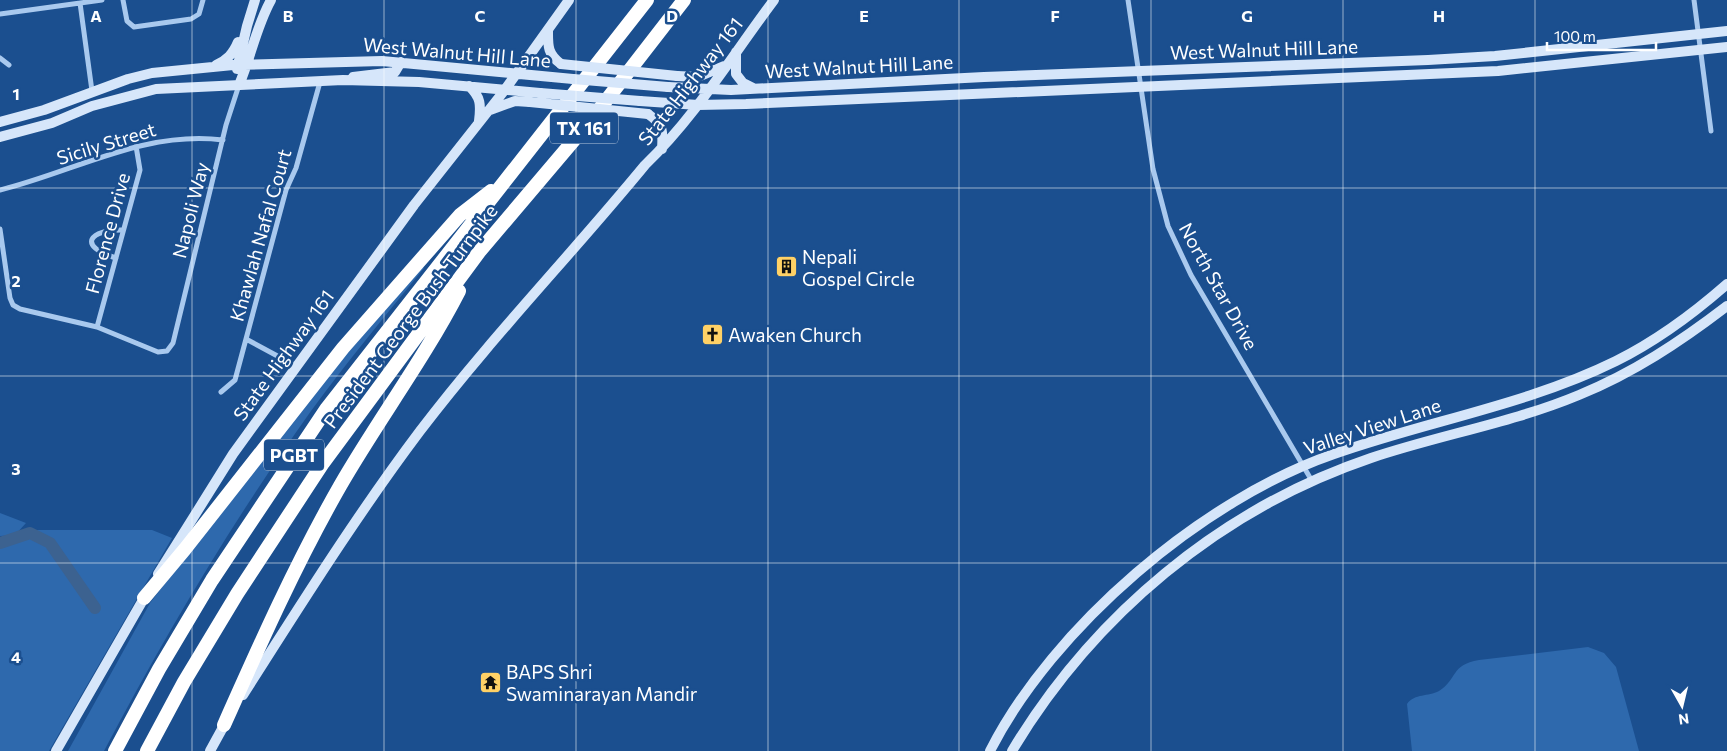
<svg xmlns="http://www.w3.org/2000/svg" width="1727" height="751" viewBox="0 0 1727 751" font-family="Commissioner,sans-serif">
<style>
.green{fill:#2e69ad}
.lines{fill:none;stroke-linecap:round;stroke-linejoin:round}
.river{stroke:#3c6290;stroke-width:12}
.street{stroke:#a9c9ee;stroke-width:5}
.secondary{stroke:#d6e6fa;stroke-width:10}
.highway{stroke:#fff;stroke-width:14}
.secondary-bridge{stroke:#d6e6fa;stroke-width:10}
.grid{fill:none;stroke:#fff;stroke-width:1;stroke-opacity:0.55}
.labels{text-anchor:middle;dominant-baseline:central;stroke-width:5;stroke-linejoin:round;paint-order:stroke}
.shield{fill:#1b4f8f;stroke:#bbcadd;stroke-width:1}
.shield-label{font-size:18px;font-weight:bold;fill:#fff}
.street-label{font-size:19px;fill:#fff;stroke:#1b4f8f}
.poi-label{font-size:19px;fill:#fff;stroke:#1b4f8f;text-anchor:start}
.grid-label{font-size:16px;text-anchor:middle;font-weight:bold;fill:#fff;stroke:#1b4f8f;stroke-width:5;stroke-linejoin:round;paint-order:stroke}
</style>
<rect width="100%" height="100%" fill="#1b4f8f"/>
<path class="green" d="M422 266 424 268C386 315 347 362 311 411 234 519 166 633 104 751H68L150 603 298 410Z
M0 513 26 523 15 535 0 536Z
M28 530H152L172 538 49 751H0V539L14 537Z
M1588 647 1604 653 1616 667 1639 751H1412L1407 704C1415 693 1428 697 1439 691 1458 679 1450 665 1479 660Z"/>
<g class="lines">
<path class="river" d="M0 543 30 533 50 543 95 608"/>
<path class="street" d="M123 0 127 21 134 27 191 19 199 14 203 0
M1128 0 1153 169 1168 226 1191 275 1312 481
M1694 0 1711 131
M80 3 92 91
M0 14 102 0
M0 58 9 65
M0 190C74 172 144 130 223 140
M0 229 10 298 13 305 20 309 97 327 158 352 167 351 173 343 226 125 239 85
M116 258C76 246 90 229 123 230
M97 327 140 170 136 146
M246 339 296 366
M221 392 235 380 286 190 296 168 320 82"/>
<path class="secondary" d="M548 30C548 45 547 54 561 64
M736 52V74L743 83 753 88
M216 65C227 60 233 54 238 42
M237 69 247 26 255 0
M677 76 698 77 724 66
M353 77 395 72 401 62
M239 85C251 57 256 27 271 0
M469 86C481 97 481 105 479 121
M668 87 731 90 984 77 1428 60 1495 56 1727 31
M640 101 698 105 746 104 1498 71 1727 47
M490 110 515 101 530 102
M648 114C664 125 663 131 662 149
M0 122 44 110 128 79 152 73 233 65 382 61 573 79
M0 137 52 123 92 106 156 89 343 80 419 82 540 93
M158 574 233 454 414 205 504 91 569 0
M243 695C300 606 356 516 420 431 490 339 571 255 645 165 695 117 732 56 774 0
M56 751 147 593
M210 751 227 720
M990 751C1053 627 1203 499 1334 454 1427 421 1527 405 1616 361 1656 341 1694 313 1727 284
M1012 751C1093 616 1220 509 1371 458 1439 435 1512 423 1579 395 1633 373 1680 342 1727 306"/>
<path class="highway" d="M144 598 185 549 343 348 460 215 491 191
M224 725C260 644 296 563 340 486 378 420 424 359 459 291
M115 751 159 669 212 580 327 408 647 0
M147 751 184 682 237 594 323 463 479 252 591 120 684 0"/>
<path class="secondary-bridge" d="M561 64 677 76
M573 79 668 87
M540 93 640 101
M530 102 648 114"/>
</g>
<path class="grid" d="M192 0V751M384 0V751M576 0V751M768 0V751M959 0V751M1151 0V751M1343 0V751M1535 0V751M0 188H1727M0 376H1727M0 563H1727"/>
<defs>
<symbol id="building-square" viewBox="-11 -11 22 22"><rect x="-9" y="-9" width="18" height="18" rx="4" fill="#ffd166" stroke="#1b4f8f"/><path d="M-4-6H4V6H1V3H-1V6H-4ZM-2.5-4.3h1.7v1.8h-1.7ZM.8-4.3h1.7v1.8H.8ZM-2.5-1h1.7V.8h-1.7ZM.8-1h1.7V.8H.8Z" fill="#111"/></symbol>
<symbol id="church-square" viewBox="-11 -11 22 22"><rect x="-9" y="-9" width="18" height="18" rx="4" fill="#ffd166" stroke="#1b4f8f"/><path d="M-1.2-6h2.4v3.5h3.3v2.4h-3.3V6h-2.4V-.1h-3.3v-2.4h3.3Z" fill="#111"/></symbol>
<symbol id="temple-square" viewBox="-11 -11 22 22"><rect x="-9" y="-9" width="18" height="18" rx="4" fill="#ffd166" stroke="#1b4f8f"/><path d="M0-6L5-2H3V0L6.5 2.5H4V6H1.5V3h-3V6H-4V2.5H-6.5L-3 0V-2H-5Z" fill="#111"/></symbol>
</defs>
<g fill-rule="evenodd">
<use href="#building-square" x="774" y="254" width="25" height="25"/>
<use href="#church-square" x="700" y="322" width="25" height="25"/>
<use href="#temple-square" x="478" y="670" width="25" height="25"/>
</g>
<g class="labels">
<g class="shield">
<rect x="550" y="112.5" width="68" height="31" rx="4"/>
<rect x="264" y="439.5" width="60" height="31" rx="4"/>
</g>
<g class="shield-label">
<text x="584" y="128">TX 161</text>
<text x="294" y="455">PGBT</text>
</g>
<g class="street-label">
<text transform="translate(1264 49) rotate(-2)">West Walnut Hill Lane</text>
<text transform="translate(457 52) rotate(5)">West Walnut Hill Lane</text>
<text transform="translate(859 66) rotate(-3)">West Walnut Hill Lane</text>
<text transform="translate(690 81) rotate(-52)">State Highway 161</text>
<text transform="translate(106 143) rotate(-17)">Sicily Street</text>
<text transform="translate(190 210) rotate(-76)">Napoli Way</text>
<text transform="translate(107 233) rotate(-75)">Florence Drive</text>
<text transform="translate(260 235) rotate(-74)">Khawlah Nafal Court</text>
<text transform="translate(1219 286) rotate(61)">North Star Drive</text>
<text transform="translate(410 316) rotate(-53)">President George Bush Turnpike</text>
<text transform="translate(283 355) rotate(-54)">State Highway 161</text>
<text transform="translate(1372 426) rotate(-18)">Valley View Lane</text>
</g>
<g class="poi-label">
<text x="802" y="256">Nepali<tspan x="802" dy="22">Gospel Circle</tspan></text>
<text x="728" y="334">Awaken Church</text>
<text x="506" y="671">BAPS Shri<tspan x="506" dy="22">Swaminarayan Mandir</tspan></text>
</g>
</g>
<g class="grid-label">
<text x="96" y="22">A</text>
<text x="288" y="22">B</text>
<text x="480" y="22">C</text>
<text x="672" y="22">D</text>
<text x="864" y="22">E</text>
<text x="1055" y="22">F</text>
<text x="1247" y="22">G</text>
<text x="1439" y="22">H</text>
<text x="16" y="100">1</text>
<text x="16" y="287">2</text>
<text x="16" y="475">3</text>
<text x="16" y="663">4</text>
</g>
<g transform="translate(1682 706) rotate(172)" stroke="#1b4f8f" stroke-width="4" paint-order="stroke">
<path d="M0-4L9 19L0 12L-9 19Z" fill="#ffffff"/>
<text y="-8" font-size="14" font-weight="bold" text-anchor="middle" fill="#ffffff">N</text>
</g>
<path d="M1547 42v8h109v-8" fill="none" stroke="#ffffff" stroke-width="2.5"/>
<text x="1554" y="42" font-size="15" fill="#ffffff" stroke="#1b4f8f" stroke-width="4" paint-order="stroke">100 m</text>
</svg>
